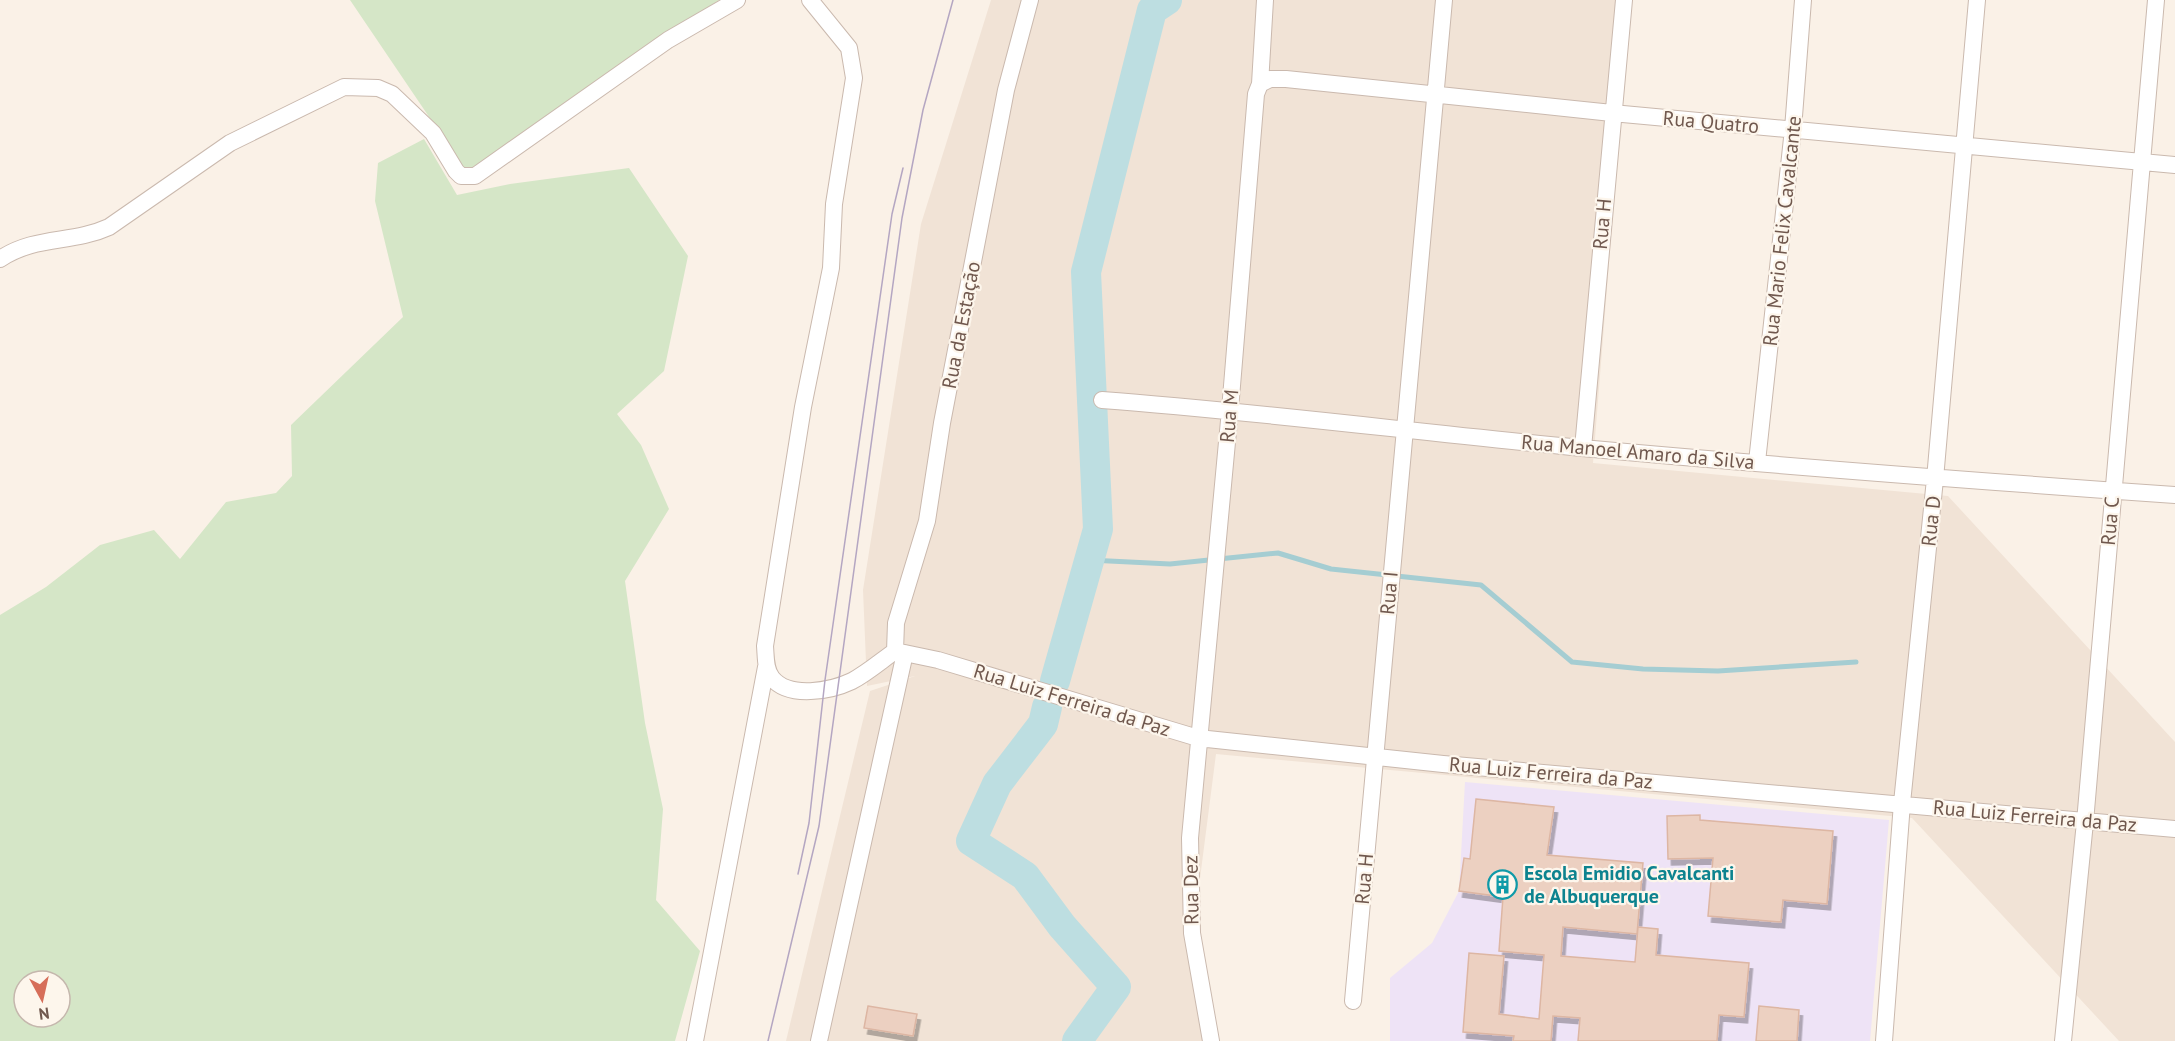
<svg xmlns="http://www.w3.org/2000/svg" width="2175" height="1041" viewBox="0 0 2175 1041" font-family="'PT Sans',sans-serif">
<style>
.residential{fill:#f1e3d6}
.education{fill:#eee3f6}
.green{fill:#d5e6c7;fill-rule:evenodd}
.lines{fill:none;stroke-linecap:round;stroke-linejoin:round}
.stream{stroke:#a5cdd2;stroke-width:5}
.river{stroke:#bddee1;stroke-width:30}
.building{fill:#ecd0c1;stroke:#ddb6a3;stroke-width:1.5;filter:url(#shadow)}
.minor-casing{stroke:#cab9ae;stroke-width:18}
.minor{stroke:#fff;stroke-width:16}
.tram{stroke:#b4a6c2;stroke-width:1.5}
.labels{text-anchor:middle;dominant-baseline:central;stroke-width:4.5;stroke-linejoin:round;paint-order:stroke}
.street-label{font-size:20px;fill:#70584e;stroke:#fdf6ec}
.culture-label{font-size:20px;font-weight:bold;fill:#0d838f;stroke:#fdf6ec;text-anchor:start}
</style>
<defs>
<filter id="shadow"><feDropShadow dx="3.5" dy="6" stdDeviation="0" flood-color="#0004"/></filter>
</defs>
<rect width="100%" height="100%" fill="#faf1e7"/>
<path class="residential" d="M991 0H1630L1593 463 1948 496 2175 742V1041H2119L1912 818 1216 754 1194 925 1218 1041H786L870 691 915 676 867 686 863 590 921 224Z"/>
<path class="education" d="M1465 782 1889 820 1870 1041H1390V978L1432 943 1459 891Z"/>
<path class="green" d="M350 0H719L467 173Z
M424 139 457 195 510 184 629 168 688 256 664 371 617 414 641 445 669 509 625 581 645 723 663 809 656 900 700 951 675 1041H0V615L46 587 100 545 154 530 180 559 226 502 276 493 292 476 291 425 403 317 375 201 378 163ZM24 981H60V1017H24Z"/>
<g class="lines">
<path class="stream" d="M1089 560 1170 564 1278 553 1331 569 1481 585 1572 662 1643 669 1718 671 1856 662"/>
<path class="river" d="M1055 681 1098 529 1086 272 1152 10 1167 0
M1047 707 1043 724 997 784 971 841 1025 876 1062 926 1116 987 1077 1041"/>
</g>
<path class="building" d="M1476 799 1554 807 1547 855 1643 863 1637 934 1563 927 1561 956 1635 962 1638 927 1658 929 1656 955 1749 963 1744 1017 1719 1015 1717 1041H1578L1580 1018 1553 1016 1551 1041H1513L1514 1036 1463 1032 1469 953 1504 956 1499 1014 1539 1019 1544 955 1499 951 1503 897 1459 891 1464 858 1470 859Z
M1700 815V820L1833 831 1827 904 1783 900 1781 922 1708 916 1713 858 1668 859 1667 816Z
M868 1006 917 1014 913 1036 864 1028Z
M1759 1006 1799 1010 1797 1041H1756Z"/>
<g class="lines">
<defs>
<path id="minor" d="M810 0 849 48 854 78 834 204 831 268 803 407 765 646C766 657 765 669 772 678 789 699 831 691 852 681 867 673 881 661 895 651L938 660 1198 738 1443 764 2175 829
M1260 84 1265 0
M0 259C36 235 72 244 109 227L230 143 344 87 378 88 392 94 433 133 456 171 461 176H475L668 40 737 0
M1102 400C1263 412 1422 433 1582 448 1779 466 1977 481 2175 495
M1583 448 1624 0
M1757 462 1793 129 1803 0
M895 651 896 623 927 521 942 423 1006 90 1030 0
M1353 1001 1444 0
M695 1041 766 667
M819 1041 905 653
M1211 1041 1192 933 1190 838 1230 410 1256 94 1260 84 1270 79H1286L1612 113 2175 165
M1884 1041 1902 803 1935 479 1977 0
M2063 1041 2085 822 2156 0"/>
</defs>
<use href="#minor" class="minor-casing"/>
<use href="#minor" class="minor"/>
<path class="tram" d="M798 874 809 823 825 680 892 214 903 168
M768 1041 819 826 902 218 923 110 953 0"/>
</g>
<defs>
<symbol id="building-ring" viewBox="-11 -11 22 22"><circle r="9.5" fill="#fdf6ec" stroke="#0f9aa8" stroke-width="1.5"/><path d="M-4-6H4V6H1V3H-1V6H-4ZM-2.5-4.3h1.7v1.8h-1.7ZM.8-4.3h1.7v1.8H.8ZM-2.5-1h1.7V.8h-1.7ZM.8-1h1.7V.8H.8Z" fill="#0f9aa8"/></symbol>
</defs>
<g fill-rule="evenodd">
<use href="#building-ring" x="1486" y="868" width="33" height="33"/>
</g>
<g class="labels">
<g class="street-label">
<text transform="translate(1711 122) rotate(5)">Rua Quatro</text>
<text transform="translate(1602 224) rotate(-85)">Rua H</text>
<text transform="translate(1782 231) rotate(-84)">Rua Mario Felix Cavalcante</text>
<text transform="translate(961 325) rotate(-79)">Rua da Estação</text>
<text transform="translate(1229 416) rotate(-85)">Rua M</text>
<text transform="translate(1638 452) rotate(5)">Rua Manoel Amaro da Silva</text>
<text transform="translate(1931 521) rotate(-84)">Rua D</text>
<text transform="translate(2110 521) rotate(-85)">Rua C</text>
<text transform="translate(1389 593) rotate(-85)">Rua I</text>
<text transform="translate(1072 700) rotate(17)">Rua Luiz Ferreira da Paz</text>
<text transform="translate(1551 773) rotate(5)">Rua Luiz Ferreira da Paz</text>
<text transform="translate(2035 816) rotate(5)">Rua Luiz Ferreira da Paz</text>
<text transform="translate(1364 879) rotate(-85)">Rua H</text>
<text transform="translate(1191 890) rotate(-91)">Rua Dez</text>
</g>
<g class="culture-label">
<text x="1524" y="873">Escola Emidio Cavalcanti<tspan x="1524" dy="23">de Albuquerque</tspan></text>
</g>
</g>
<g transform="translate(42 999) rotate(172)"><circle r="28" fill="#fdf6ec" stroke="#c5b7ad" stroke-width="1.5"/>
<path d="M0-4.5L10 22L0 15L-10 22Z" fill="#d66e59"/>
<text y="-9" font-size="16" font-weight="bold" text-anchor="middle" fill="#70584e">N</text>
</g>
</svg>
